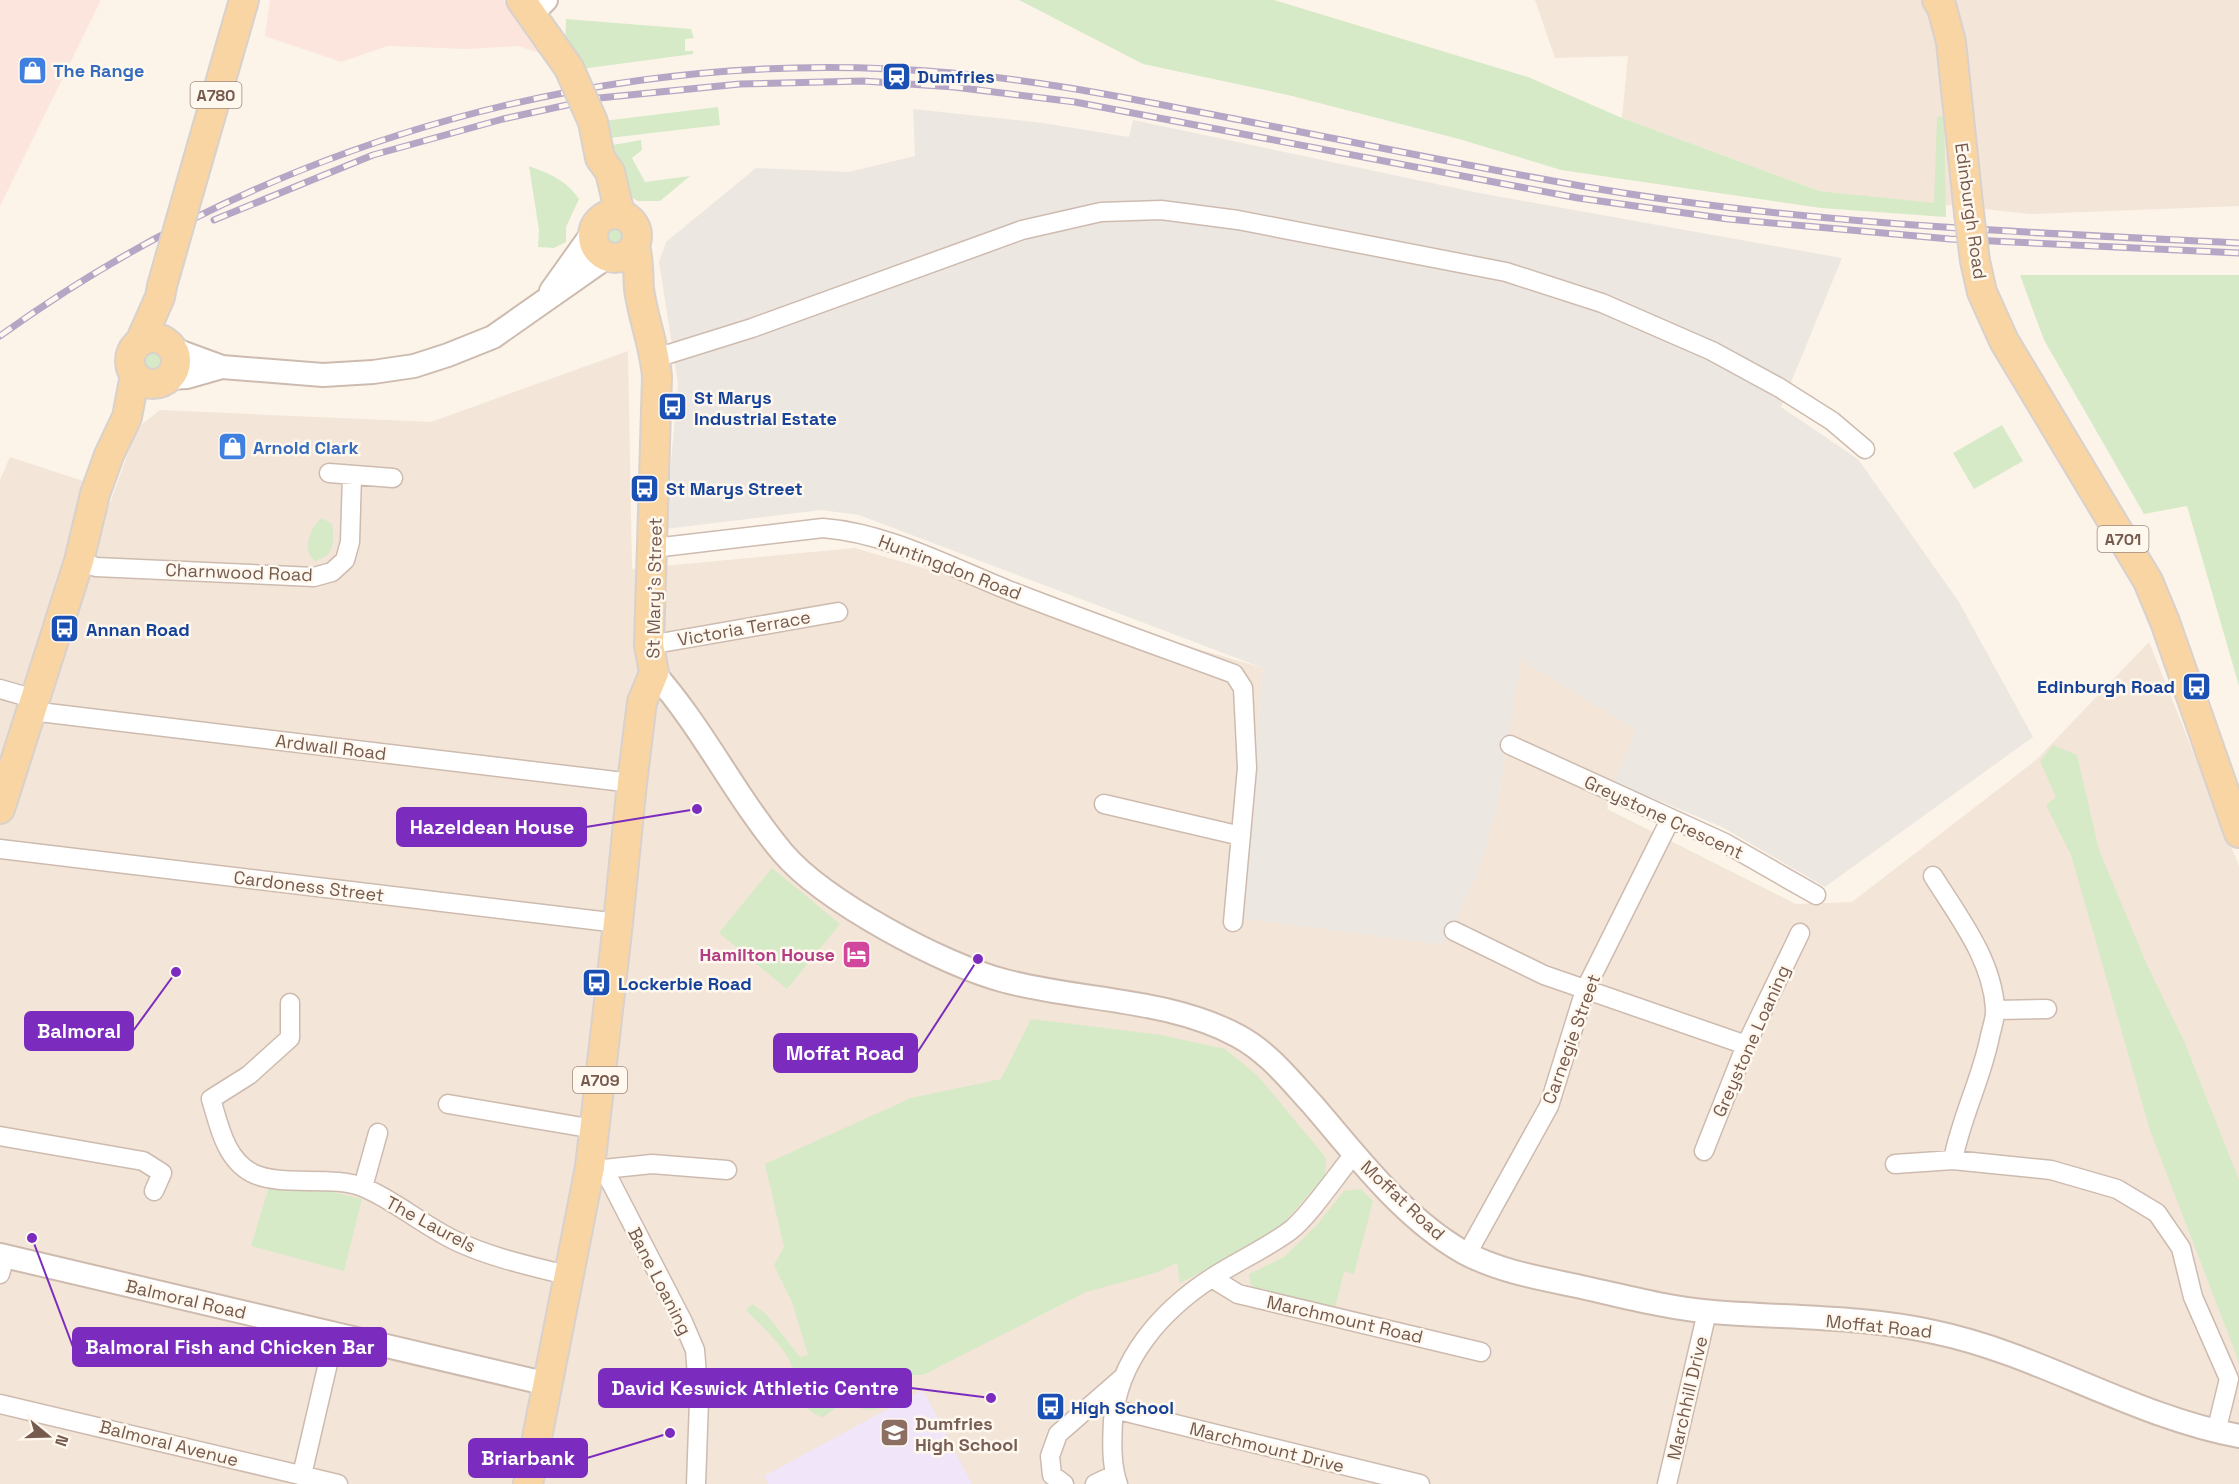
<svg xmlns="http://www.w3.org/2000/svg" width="2239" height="1484" viewBox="0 0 2239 1484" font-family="'Space Grotesk',sans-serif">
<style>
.residential{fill:#f3e5d7}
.commercial{fill:#fce5dd}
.industrial{fill:#ede7e2}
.education{fill:#f1e5f9}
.green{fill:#d6eac7}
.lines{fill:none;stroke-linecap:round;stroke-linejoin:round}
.minor-casing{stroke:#cebbaf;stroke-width:21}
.tertiary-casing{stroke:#cebbaf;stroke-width:26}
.primary-casing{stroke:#d9d1cd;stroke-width:32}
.minor{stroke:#fff;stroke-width:18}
.tertiary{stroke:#fff;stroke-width:22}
.primary{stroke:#f8d5a3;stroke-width:28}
.rail-casing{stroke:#b6a6c6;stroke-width:7}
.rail{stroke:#fff8ef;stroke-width:4.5;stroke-dasharray:14;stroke-linecap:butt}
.primary-bridge-casing{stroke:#d9d1cd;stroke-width:32;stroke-linecap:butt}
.primary-bridge{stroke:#f8d5a3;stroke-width:28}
.labels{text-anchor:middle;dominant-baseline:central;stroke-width:5;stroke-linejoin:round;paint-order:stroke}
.shield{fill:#fff8ef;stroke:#9f897e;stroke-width:1.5}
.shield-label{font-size:16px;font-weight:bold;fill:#765a4d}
.shop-label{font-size:18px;font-weight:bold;fill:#366cbe;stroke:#fff8ef;text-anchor:start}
.transit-label{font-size:18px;font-weight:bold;fill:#164399;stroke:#fff8ef;text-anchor:start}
.street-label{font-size:18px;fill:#765a4d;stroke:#fff8ef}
.hotel-label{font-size:18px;font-weight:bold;fill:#b23c85;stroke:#fff8ef;text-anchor:end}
.education-label{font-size:18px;font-weight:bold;fill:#785e54;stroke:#fff8ef;text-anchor:start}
.leader{fill:none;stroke:#7b2cbf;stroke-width:2}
.callout-dot{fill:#7b2cbf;stroke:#fff8ef;stroke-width:2}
.callout{fill:#7b2cbf;stroke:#7b2cbf;stroke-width:2}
.callout-label{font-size:20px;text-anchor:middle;font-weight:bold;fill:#fff}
</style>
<rect width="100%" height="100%" fill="#fcf4e9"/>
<path class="residential" d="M1535 0H2239V206L2030 214 1819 191 1622 118 1628 56 1555 58Z
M628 351 632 569 855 548 1263 668 1240 917 1478 873 1497 808 1521 659 1636 730 1607 809 1796 904 1852 902 2035 761 2149 642 2239 866V1484H0V480L10 457 89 483 110 503 137 428 160 410 431 422Z"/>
<path class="commercial" d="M0 0H101L0 206Z
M270 0H503L543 54 518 46 468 49 388 46 341 62 265 36Z"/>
<path class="industrial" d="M913 109 1043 123 1129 137 1133 120 1479 193 1842 258 1781 407 1858 459 1959 602 2033 737 1825 887 1722 827 1614 782 1636 730 1521 660 1497 808 1478 873 1444 945 1240 918 1263 668 859 515 821 510 665 529 678 383 659 262 666 242 756 168 849 172 915 156Z"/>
<path class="education" d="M923 1390 972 1484H769L764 1476Z"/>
<path class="green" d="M1019 0H1274L1528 77 1622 118 1819 191 1934 203 1937 116 1944 117 1946 217 1821 208 1561 170 1459 139 1288 95 1143 64Z
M566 19 691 29 694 38 685 39V51H693V54L581 69 565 47Z
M718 107 720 125 609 138 603 121Z
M641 140 642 150 632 158 645 182 690 176 660 201H638L626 194 613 145Z
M529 166C550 174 566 180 579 199L566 227V242L554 248 538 247 539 230Z
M599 236a16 16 0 1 1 32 0a16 16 0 1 1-32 0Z
M2020 275H2239V686L2187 506 2144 514 2044 340Z
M138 361a16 16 0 1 1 32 0a16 16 0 1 1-32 0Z
M2002 425 2023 461 1974 489 1953 453Z
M322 518 332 524C335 542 334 556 315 561 301 550 310 528 322 518Z
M2053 745 2077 755 2099 850 2148 967 2184 1041 2239 1180V1362L2150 1130 2071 855 2046 805 2056 797 2040 761Z
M772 868 840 924 787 989 719 933Z
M1031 1019 1161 1035 1225 1049 1258 1076 1326 1158 1325 1176 1282 1225 1242 1251 1180 1283 1177 1263 1155 1273 1086 1292 923 1375H900L897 1395C879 1414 868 1413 845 1402L823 1417C795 1411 799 1376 787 1356 777 1339 759 1324 746 1310L752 1304 766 1314 800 1357 808 1355 792 1302 774 1265 784 1247 765 1164 911 1098 1001 1079Z
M269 1187 328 1191 362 1199 344 1271 251 1246Z
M1361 1189 1373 1201 1354 1274 1344 1271 1335 1308 1256 1289 1250 1284 1249 1274 1284 1257 1317 1225 1344 1191Z"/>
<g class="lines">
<defs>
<path id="minor" d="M656 358 752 328 1022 230 1101 212 1161 210 1238 220 1506 272 1602 303 1712 351 1780 388 1832 421 1865 449
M329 473 393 478
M654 548 823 528C887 533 948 566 1008 590 1082 619 1158 646 1234 674L1243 688 1247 768 1233 922
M79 561 96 567 314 577 332 572 345 560 350 542 352 475
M649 645 838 612
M0 689 35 699
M31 711 632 783
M1510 745 1725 843 1816 895
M1104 804 1241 836
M0 849 618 923
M1933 876C1958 916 1992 959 1995 1008 1996 1017 1992 1027 1990 1036 1982 1078 1961 1117 1953 1160
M1454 931 1544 975 1746 1045
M290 1003V1038L249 1075 211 1099C219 1125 225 1159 252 1173 283 1188 332 1174 365 1188 397 1202 424 1226 456 1241 492 1258 531 1266 570 1276
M1996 1010 2047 1009
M448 1104 594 1129
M0 1136 143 1161 162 1173 154 1191
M1704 1151 1746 1045 1800 933
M1895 1164 1953 1160 2051 1170 2117 1189 2157 1213 2181 1248 2193 1297 2229 1379 2216 1432
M590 1167 604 1169 683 1322 695 1350 699 1401 696 1484
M604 1169 652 1164 727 1170
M363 1187 378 1133
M1467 1254 1549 1106 1585 990 1670 820
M0 1274 5 1256
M1212 1278 1238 1294 1481 1352
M0 1404 338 1484
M1114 1409 1420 1484
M302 1475 335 1333
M1064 1484 1052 1475 1050 1456 1058 1434 1121 1379
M1095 1484 1114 1475
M1118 1484C1111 1465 1112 1441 1113 1421 1118 1359 1162 1310 1213 1277 1238 1261 1267 1248 1291 1230 1310 1215 1338 1173 1355 1153
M1667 1484 1707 1312"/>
<path id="tertiary" d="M532 14 546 0
M551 291 593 232
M173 349 222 367 323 375 373 372 414 366 448 355 493 337 607 257
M169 378 187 377 222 367
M654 673C703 728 735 796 783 853 824 901 943 965 1005 981 1080 1001 1168 998 1238 1036 1268 1052 1289 1079 1312 1104 1357 1156 1402 1217 1463 1252 1498 1271 1539 1278 1577 1286 1622 1296 1667 1308 1713 1312 1786 1318 1862 1316 1934 1332 2040 1354 2132 1416 2239 1436
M0 1255 548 1384"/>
<path id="primary" d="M521 0 569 68
M1937 0 1942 8 1951 42 1969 213
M593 122 600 158 610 172 620 214
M189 191 244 0
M593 236a22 22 0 1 1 44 0a22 22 0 1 1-44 0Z
M1975 261 1982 292 2004 341 2148 581 2165 622 2239 833
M130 361a23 23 0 1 1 46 0a23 23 0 1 1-46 0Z
M140 342 160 297 162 286
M0 809 79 561 95 494 109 455 127 417 135 375
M528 1484 590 1167 618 923 632 783 642 702 654 673 649 645 657 377C655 347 643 319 639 289 638 274 639 261 635 246"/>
</defs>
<use href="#minor" class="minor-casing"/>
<use href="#tertiary" class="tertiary-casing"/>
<use href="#primary" class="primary-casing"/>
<use href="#minor" class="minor"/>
<use href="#tertiary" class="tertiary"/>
<use href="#primary" class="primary"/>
<defs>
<path id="rail" d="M214 220 373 155 503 119 599 98 740 84 863 81 954 87 1075 102 1578 198 1728 219 1950 239 2239 253
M0 336C275 138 614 43 952 73 1037 80 1121 97 1204 113 1330 137 1455 164 1581 186 1798 224 2019 232 2239 243"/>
</defs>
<use href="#rail" class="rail-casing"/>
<use href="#rail" class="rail"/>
<defs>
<path id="primary-bridge" d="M569 68 593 122
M1969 213 1975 261
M162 286 189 191"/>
</defs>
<use href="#primary-bridge" class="primary-bridge-casing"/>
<use href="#primary-bridge" class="primary-bridge"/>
</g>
<defs>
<symbol id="shop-square" viewBox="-11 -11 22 22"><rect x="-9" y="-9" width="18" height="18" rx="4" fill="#3f7fe0" stroke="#fff8ef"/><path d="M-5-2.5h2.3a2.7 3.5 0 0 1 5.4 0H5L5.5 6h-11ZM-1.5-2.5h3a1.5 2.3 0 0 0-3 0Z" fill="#fff"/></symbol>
<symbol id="station-square" viewBox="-11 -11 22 22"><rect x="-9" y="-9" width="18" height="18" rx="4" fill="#1a4fb4" stroke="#fff8ef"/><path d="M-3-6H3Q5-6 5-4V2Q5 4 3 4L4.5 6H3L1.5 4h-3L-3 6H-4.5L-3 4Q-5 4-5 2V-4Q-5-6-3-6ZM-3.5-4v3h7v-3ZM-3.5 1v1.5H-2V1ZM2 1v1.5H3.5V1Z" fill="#fff"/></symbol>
<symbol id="bus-square" viewBox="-11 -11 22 22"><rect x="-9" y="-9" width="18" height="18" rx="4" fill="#1a4fb4" stroke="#fff8ef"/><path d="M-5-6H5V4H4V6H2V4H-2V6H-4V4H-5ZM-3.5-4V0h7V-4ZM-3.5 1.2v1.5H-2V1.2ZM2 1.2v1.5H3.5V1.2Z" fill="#fff"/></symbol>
<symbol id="hotel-square" viewBox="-11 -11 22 22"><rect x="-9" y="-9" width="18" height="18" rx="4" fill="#d1479c" stroke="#fff8ef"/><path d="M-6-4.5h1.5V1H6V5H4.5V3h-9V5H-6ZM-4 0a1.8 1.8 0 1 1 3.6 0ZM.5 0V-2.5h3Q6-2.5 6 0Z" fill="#fff"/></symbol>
<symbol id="school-square" viewBox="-11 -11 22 22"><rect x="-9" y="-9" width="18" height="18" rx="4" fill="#8d6e63" stroke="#fff8ef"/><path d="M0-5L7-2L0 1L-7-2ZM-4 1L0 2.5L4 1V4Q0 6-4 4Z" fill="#fff"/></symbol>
</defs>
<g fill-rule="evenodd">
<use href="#shop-square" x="16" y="54" width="33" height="33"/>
<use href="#station-square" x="880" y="60" width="33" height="33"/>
<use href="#bus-square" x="656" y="390" width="33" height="33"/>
<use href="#shop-square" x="216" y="430" width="33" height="33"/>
<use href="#bus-square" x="628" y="472" width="33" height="33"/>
<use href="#bus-square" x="48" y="612" width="33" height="33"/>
<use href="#bus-square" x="2180" y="670" width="33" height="33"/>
<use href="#hotel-square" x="840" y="938" width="33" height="33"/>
<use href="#bus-square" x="580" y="966" width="33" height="33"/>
<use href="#bus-square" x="1034" y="1390" width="33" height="33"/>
<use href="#school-square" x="878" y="1416" width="33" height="33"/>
</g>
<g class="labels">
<g class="shield">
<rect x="190.5" y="82" width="51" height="26" rx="4.5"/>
<rect x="2097.5" y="526" width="51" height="26" rx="4.5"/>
<rect x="573" y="1067" width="54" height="26" rx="4.5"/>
</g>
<g class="shield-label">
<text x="216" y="95">A780</text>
<text x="2123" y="539">A701</text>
<text x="600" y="1080">A709</text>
</g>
<g class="shop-label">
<text x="53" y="70">The Range</text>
<text x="253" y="447">Arnold Clark</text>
</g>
<g class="transit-label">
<text x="917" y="76">Dumfries</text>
<text x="694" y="397">St Marys<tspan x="694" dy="21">Industrial Estate</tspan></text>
<text x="666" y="488">St Marys Street</text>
<text x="86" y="629">Annan Road</text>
<text x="2175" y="686" text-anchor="end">Edinburgh Road</text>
<text x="618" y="983">Lockerbie Road</text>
<text x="1071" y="1407">High School</text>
</g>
<g class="street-label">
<text transform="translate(1971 211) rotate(82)">Edinburgh Road</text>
<text transform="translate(950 567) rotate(21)">Huntingdon Road</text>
<text transform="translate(239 572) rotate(2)">Charnwood Road</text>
<text transform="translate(654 588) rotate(-89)">St Mary's Street</text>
<text transform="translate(744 628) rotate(-10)">Victoria Terrace</text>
<text transform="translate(331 747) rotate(7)">Ardwall Road</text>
<text transform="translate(1664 817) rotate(25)">Greystone Crescent</text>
<text transform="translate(309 886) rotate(7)">Cardoness Street</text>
<text transform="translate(1571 1039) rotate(-70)">Carnegie Street</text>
<text transform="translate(1751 1041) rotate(-66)">Greystone Loaning</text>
<text transform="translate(1403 1200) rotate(43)">Moffat Road</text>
<text transform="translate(431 1224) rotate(28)">The Laurels</text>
<text transform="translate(660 1281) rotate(63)">Bane Loaning</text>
<text transform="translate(186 1299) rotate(13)">Balmoral Road</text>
<text transform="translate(1345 1319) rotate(13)">Marchmount Road</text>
<text transform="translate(1879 1326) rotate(6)">Moffat Road</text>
<text transform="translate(1687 1398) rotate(-77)">Marchhill Drive</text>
<text transform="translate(169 1443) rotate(14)">Balmoral Avenue</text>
<text transform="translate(1267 1447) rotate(14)">Marchmount Drive</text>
</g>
<g class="hotel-label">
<text x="835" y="954">Hamilton House</text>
</g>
<g class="education-label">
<text x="915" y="1423">Dumfries<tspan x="915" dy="21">High School</tspan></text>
</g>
</g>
<path class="leader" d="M697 809L586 827M176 972L133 1031M978 959L917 1053M32 1238L73 1347M991 1398L911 1388M670 1433L587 1458"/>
<g class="callout-dot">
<circle cx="697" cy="809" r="6"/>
<circle cx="176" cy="972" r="6"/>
<circle cx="978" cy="959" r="6"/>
<circle cx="32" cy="1238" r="6"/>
<circle cx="991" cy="1398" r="6"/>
<circle cx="670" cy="1433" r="6"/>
</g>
<g class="callout">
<rect x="397" y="808" width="189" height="38" rx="6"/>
<rect x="25" y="1012" width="108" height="38" rx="6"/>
<rect x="774" y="1034" width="143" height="38" rx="6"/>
<rect x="73" y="1328" width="313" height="38" rx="6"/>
<rect x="599" y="1369" width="312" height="38" rx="6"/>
<rect x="469" y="1439" width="118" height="38" rx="6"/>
</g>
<g class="callout-label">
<text x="492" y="834">Hazeldean House</text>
<text x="79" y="1038">Balmoral</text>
<text x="845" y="1060">Moffat Road</text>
<text x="230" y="1354">Balmoral Fish and Chicken Bar</text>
<text x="755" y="1395">David Keswick Athletic Centre</text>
<text x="528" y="1465">Briarbank</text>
</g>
<g transform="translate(48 1436) rotate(109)" stroke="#fff8ef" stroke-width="4.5" paint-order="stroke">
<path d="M0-4.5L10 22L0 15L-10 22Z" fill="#765a4d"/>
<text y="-9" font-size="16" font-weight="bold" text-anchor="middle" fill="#765a4d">N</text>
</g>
</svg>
